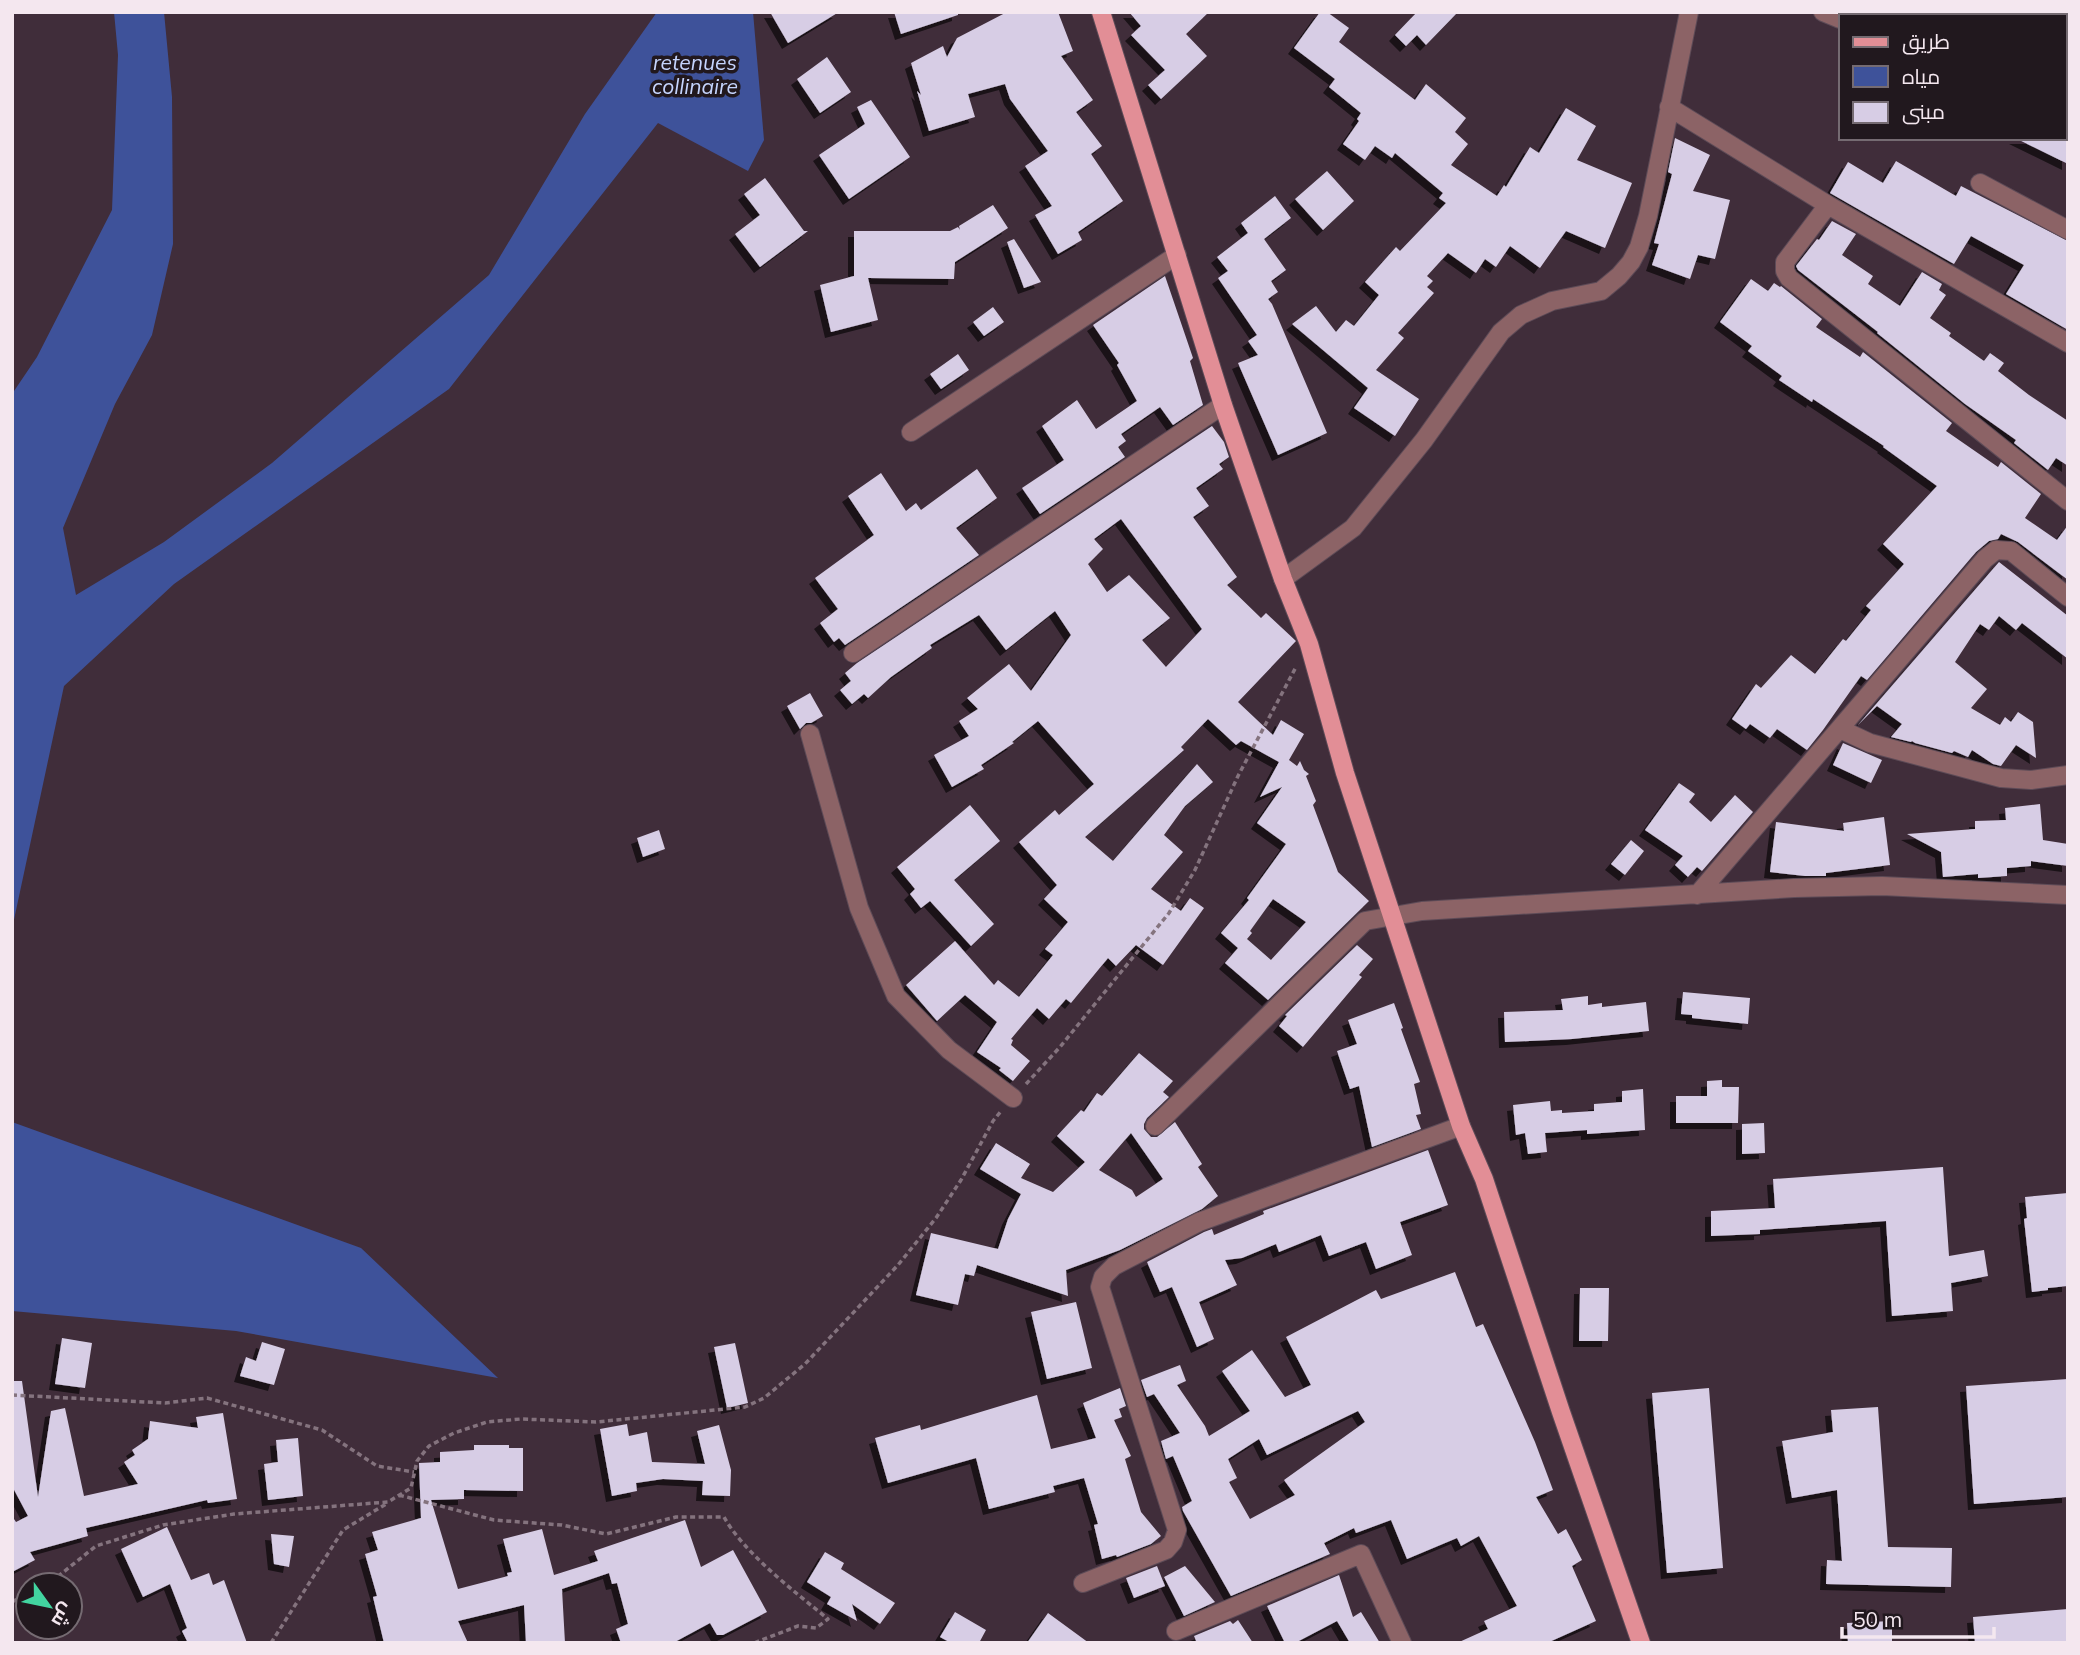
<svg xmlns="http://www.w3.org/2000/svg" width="2080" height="1655" viewBox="0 0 2080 1655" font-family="Mulish,Cairo,sans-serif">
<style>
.water{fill:#3e529a}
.building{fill:#d7cde5;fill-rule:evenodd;filter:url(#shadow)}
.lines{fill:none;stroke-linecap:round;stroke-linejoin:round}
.minor-casing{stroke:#5d4b57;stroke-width:20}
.primary-casing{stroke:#5d4b57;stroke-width:20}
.path{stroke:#84737e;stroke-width:3.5;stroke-dasharray:5 3.5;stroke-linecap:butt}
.minor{stroke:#8c6366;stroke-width:18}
.primary{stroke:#e28e96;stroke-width:18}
.labels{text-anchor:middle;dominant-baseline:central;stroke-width:7;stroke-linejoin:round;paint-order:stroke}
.water-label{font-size:21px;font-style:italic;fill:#c5d4fd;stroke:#21181e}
</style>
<defs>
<filter id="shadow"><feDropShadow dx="-6" dy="6" stdDeviation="0" flood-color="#0009"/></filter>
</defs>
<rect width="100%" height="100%" fill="#402d3a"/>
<path class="water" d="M114 12H164L172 97 173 244 152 335 115 404 63 528 76 595 164 542 272 463 489 275 585 114 657 12H753L764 140 748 171 658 123 449 389 174 584 64 686 12 929V394L37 357 112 210 118 55Z
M12 1122 361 1248 498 1378 236 1331 12 1311Z"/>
<path class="building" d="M770 12H839L788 43Z
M894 12H958V15L901 34Z
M1007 12H1058L1073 51 1061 56 1093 100 1076 112 1102 146 1091 154 1123 201 1078 232 1082 240 1058 254 1035 215 1052 206 1025 166 1048 151 1010 99 1005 84 968 94 975 117 929 131 917 91 921 95 911 63 943 46 947 57 957 38Z
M1129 12H1209L1186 34 1207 56 1161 99 1148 85 1165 70 1131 35 1141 26Z
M1320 12H1327L1349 28 1339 42 1415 100 1426 84 1466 118 1455 132 1468 144 1451 165 1497 196 1504 185 1506 187 1530 147 1539 153 1566 108 1596 126 1577 160 1632 183 1605 248 1566 231 1540 268 1510 246 1496 267 1485 259 1476 273 1448 253 1427 276 1433 281 1427 287 1434 293 1398 333 1404 338 1376 370 1419 399 1395 436 1354 408 1368 388 1292 324 1316 306 1336 332 1346 320 1354 326 1379 295 1365 282 1396 247 1400 251 1446 203 1439 198 1443 193 1395 153 1392 158 1375 146 1365 160 1343 144 1359 121 1357 119 1361 113 1329 87 1335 79 1294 48Z
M1417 12H1458L1426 45 1417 35 1406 46 1395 35Z
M827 57 851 92 820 113 797 79Z
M871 100 910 157 849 199 819 155 865 124 857 107Z
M1675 138 1710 155 1693 191 1730 200 1715 259 1698 255 1690 279 1652 265 1659 244 1654 243 1672 174 1668 172Z
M2015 138H2068V164Z
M1896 161 1956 196 1961 186 2068 241V330L2006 294 2024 265 1971 236 1954 264 1830 193 1848 162 1883 183Z
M1327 171 1354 201 1323 230 1295 199Z
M765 178 804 231H808L760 267 735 234 760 215 744 194Z
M1275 196 1291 218 1264 239 1286 270 1271 281 1278 292 1268 299 1272 304 1327 433 1278 455 1238 363 1258 355 1248 341 1257 335 1218 278 1228 271 1217 257 1248 233 1241 223Z
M993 205 1008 228 955 262 954 279 868 278 878 320 831 332 820 285 854 276V231H950L958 227 960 230 959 226Z
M1832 221 1856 234 1842 255 1873 276 1868 284 1900 306 1922 272 1942 284 1939 290 1946 295 1930 318 1951 333 1949 336 1984 361 1990 353 2004 363 1998 371 2029 395 2068 421V466L2056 458 2048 470 2014 443 2016 440 1965 404 1877 333 1878 332 1798 270 1796 266 1817 239 1819 240Z
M1014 239 1041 282 1024 288 1007 242Z
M1165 276 1193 358 1190 361 1203 405 1173 425 1160 407 1121 434 1126 441 1118 447 1125 457 1040 514 1022 488 1064 460 1042 426 1077 400 1096 429 1137 401 1117 365 1119 363 1093 325Z
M1751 279 1768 291 1774 283 1780 287 1781 286 1822 319 1816 327 1860 357 1863 352 1952 423 1946 431 1998 467 2001 462 2041 494 2025 518 2057 540 2068 525V580L2018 542 2001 534 1998 539 1989 541 1976 552 1867 680 1861 676 1823 730 1807 750 1777 729 1770 738 1750 724 1746 729 1732 719 1756 684 1761 688 1791 655 1815 674 1843 639 1846 641 1871 610 1866 606 1904 564 1883 544 1937 486 1883 447 1884 446 1813 399 1812 402 1779 380 1782 376 1748 351 1752 346 1720 322Z
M993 307 1004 322 984 336 973 322Z
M958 354 969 370 941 389 930 374Z
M1212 426 1224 442 1229 457 1219 464 1223 469 1196 488 1209 506 1193 517 1237 577 1227 585 1261 618 1266 613 1296 641 1238 702 1273 735 1281 720 1304 734 1289 760 1297 766 1300 761 1304 770 1309 774 1306 776 1316 801 1313 805 1338 872 1369 901 1268 1000 1225 963 1238 948 1221 933 1249 900 1247 898 1286 844 1257 823 1282 787 1260 797 1279 762 1241 741 1236 745 1208 719 1181 747 1184 750 1085 837 1113 861 1197 764 1213 782 1185 806 1164 835 1183 852 1151 889 1181 911 1190 898 1204 908 1163 965 1136 945 1116 966 1108 958 1071 1003 1066 999 1049 1019 1037 1008 1011 1039 1013 1040 1011 1045 1030 1061 1013 1081 999 1070 1001 1068 977 1052 997 1022 965 995 937 1021 906 985 955 941 994 985 998 980 1019 997 1053 955 1045 949 1068 922 1044 899 1057 885 1019 842 1055 810 1059 815 1094 784 1038 721 1012 742 1014 743 981 765 984 769 952 787 934 755 969 736 959 721 978 709 967 698 1009 664 1031 691 1071 635 1055 611 1006 650 979 615 930 645 932 648 891 677 868 698 864 694 852 704 840 690 851 681 845 673 857 663ZM1121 519 1202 629 1166 667 1142 640 1170 618 1129 575 1107 592 1088 564 1103 549 1094 539ZM1273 899 1306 922 1271 960 1247 939 1252 933 1250 931Z
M977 469 997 498 956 528 979 555 845 645 839 638 834 642 820 623 838 609 815 578 874 535 848 496 881 473 906 511 916 503 921 510Z
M1999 562 2068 616V659L2022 623 2016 630 1999 616 1989 630 1980 624 1955 662 1987 689 1971 708 2000 725 2005 717 2011 722 2018 712 2033 722 2036 758 2016 745 2001 766 1993 764 1972 750 1968 757 1954 751 1952 753 1915 743 1912 741 1911 742 1891 737 1902 724 1877 706 1858 725Z
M810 693 823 716 811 723H806L800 729 787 706Z
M1843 743 1882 760 1871 783 1833 765Z
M1679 783 1695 794 1689 802 1711 822 1735 795 1753 812 1702 871 1697 867 1688 877 1675 865 1683 856 1645 830Z
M2040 804 2043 840 2068 844V866L2031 861V866L2007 868V876L1978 878V874L1943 877 1941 852 1907 834 1975 829V821L2006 820 2005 808Z
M970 805 1000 841 954 880 994 924 971 946 930 901 921 908 910 894 915 889 897 867Z
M1884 817 1890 865 1826 873V876H1805L1770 872 1776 822 1844 831 1843 823Z
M659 830 665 849 643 857 637 838Z
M1631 840 1644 851 1625 875 1611 864Z
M1357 945 1373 959 1359 975 1362 977 1303 1047 1279 1026 1287 1016 1285 1015Z
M1683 992 1750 998 1748 1024 1692 1018V1015L1681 1014Z
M1588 996V1005L1602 1003V1007L1646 1002 1649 1031 1572 1039 1505 1042 1504 1012 1563 1010 1561 999Z
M1394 1003 1403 1028 1401 1029 1420 1082 1414 1084 1421 1114 1416 1115 1421 1129 1372 1147 1359 1086 1350 1089 1337 1051 1357 1044 1348 1020Z
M1139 1053 1173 1081 1163 1092 1169 1097 1147 1118 1144 1124V1129L1151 1137H1157L1175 1122 1202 1164 1198 1167 1218 1196 1202 1209 1120 1250 1066 1270 1068 1296 977 1265 974 1276 965 1274 958 1305 916 1295 931 1233 998 1249 1008 1219 1021 1194 980 1169 996 1143 1030 1164 1021 1178 1053 1192 1085 1162 1057 1136 1081 1110 1084 1112 1097 1093 1102 1096ZM1131 1133 1163 1179 1136 1197 1132 1190 1099 1170Z
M1722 1080V1087H1739L1738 1123H1676V1096H1707V1081Z
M1643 1089 1645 1130 1587 1134V1130L1545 1133 1547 1152 1528 1154 1525 1133 1516 1135 1513 1105 1550 1101 1551 1111 1562 1110V1113L1594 1111V1104L1622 1102V1091Z
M1764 1123 1765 1153 1742 1154V1124Z
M1428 1150 1448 1205 1400 1222 1412 1255 1376 1269 1366 1242 1329 1256 1321 1235 1279 1252 1276 1244 1242 1258 1225 1260 1237 1285 1199 1302 1214 1339 1197 1347 1172 1287 1160 1292 1147 1262 1204 1232 1212 1229 1214 1235 1264 1214 1263 1211Z
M1943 1167 1949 1256 1984 1250 1988 1276 1951 1283 1953 1311 1892 1316 1886 1221 1760 1230V1234L1711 1236V1211L1775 1208 1773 1179Z
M2068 1193V1286L2048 1288V1290L2032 1292 2024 1219 2027 1218 2025 1197Z
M1455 1272 1476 1327 1483 1324 1535 1442 1553 1490 1536 1497 1558 1534 1566 1529 1582 1560 1572 1566 1596 1621 1547 1643H1457L1488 1629 1484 1621 1517 1606 1479 1536 1461 1546 1457 1538 1407 1559 1391 1520 1356 1533 1354 1528 1324 1543 1330 1554 1231 1596 1183 1511 1182 1507 1192 1501 1173 1456 1166 1459 1161 1441 1180 1433 1154 1394 1147 1397 1141 1380 1180 1365 1186 1381 1177 1385 1205 1426 1209 1436 1250 1411 1222 1371 1252 1350 1285 1397 1311 1385 1286 1337 1376 1290 1381 1299ZM1358 1411 1365 1422 1284 1480 1295 1495 1250 1519 1229 1482 1237 1478 1228 1459 1259 1439 1267 1455Z
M1580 1288H1609L1608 1341H1579Z
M1076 1302 1092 1368 1047 1379 1031 1312Z
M62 1338 92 1343 85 1388 55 1384Z
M262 1342 285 1349 274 1385 240 1376 246 1357 256 1361Z
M735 1343 748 1403 727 1408 714 1347Z
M2068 1379V1497L1974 1504 1966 1386Z
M12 1381H22L38 1497 51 1411 65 1408 84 1496 138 1484 124 1462 135 1455 132 1450 148 1439 150 1421 198 1428 196 1417 223 1413 237 1499 208 1503 207 1500 86 1528 88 1536 30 1552 35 1560 12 1572V1516L16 1522 28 1516 12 1486Z
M1120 1388 1126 1406 1119 1409 1122 1417 1114 1420 1131 1456 1125 1459 1141 1512 1161 1536 1151 1544 1117 1557 1116 1555 1102 1559 1094 1525 1098 1524 1084 1478 1053 1486 1055 1492 989 1509 976 1458 888 1483 875 1438 920 1425 921 1430 1037 1395 1051 1449 1096 1438 1083 1403Z
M1709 1388 1723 1568 1667 1573 1652 1393Z
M1878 1407 1888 1547 1952 1548 1951 1587 1826 1584 1827 1560 1842 1561 1837 1490 1792 1498 1782 1441 1833 1432 1831 1410Z
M627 1424 629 1436 647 1432 652 1462 705 1464 697 1431 719 1425 731 1470 730 1496 702 1495 703 1481 663 1479 636 1483 637 1491 612 1496 600 1429Z
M298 1438 303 1496 268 1500 264 1464 278 1462 276 1440Z
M474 1445H509V1448H523V1491L464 1490V1499L431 1500 458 1589 508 1576 507 1573 512 1572 503 1539 542 1529 554 1575 598 1561 594 1551 685 1520 701 1567 733 1550 767 1612 723 1635H717L710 1623 673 1643H621L616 1629 628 1624 617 1583 612 1584 609 1573 562 1589 565 1643H526L524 1605 458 1621 468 1643H384L373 1597 377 1596 365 1554 378 1550 372 1532 421 1518 419 1463 440 1462V1452L474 1450Z
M167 1527 191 1580 209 1573 213 1585 224 1580 247 1643H188L182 1631 187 1628 170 1584 143 1597 121 1549Z
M271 1534 294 1536 289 1567 274 1564Z
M825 1552 844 1563 841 1569 895 1603 880 1624 852 1604 857 1621 827 1604 831 1597 807 1582Z
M1157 1566 1165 1586 1134 1598 1126 1578Z
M1185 1566 1215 1602 1184 1616 1164 1577Z
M1339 1575 1353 1617 1361 1612 1380 1643H1350L1337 1621 1295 1643H1285L1267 1606Z
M2068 1609V1643H1975L1973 1617Z
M955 1612 986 1630 979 1643H951L940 1637Z
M1048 1613 1089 1643H1027Z
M1238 1620 1253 1643H1197L1194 1636 1230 1621 1233 1624Z
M1892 1621V1643H1848L1847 1623Z"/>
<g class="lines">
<defs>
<path id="minor" d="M1823 12 1840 19
M2064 60 2068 62
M1669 107 1828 205 2068 343
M1980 183 2068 230
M1828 205 1785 262V271L1789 278 2068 501
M911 432 1177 255
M1283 579 1353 528 1424 440 1501 332 1521 315 1552 301 1601 291 1619 276 1631 262 1639 247 1648 216 1689 12
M853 653 1223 405
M1840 729 1870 743 2001 778 2031 780 2068 775
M810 734 859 908 896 996 949 1050 1013 1098
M1697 895 1985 559 1996 550 2011 551 2068 597
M1155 1126 1365 921 1422 911 1794 888 1882 886 2068 895
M1083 1583 1166 1550 1173 1542 1177 1530 1100 1287 1103 1277 1114 1266 1199 1222 1461 1126
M1176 1631 1361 1554 1402 1643"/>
<path id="primary" d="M1101 12 1223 405 1283 579 1309 644 1345 773 1461 1126 1484 1179 1561 1412 1641 1643"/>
</defs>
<use href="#minor" class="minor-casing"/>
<use href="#primary" class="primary-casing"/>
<path class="path" d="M1026 1084 1060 1047 1169 913 1195 870 1238 776 1296 667
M12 1395 165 1403 207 1398 322 1430 377 1466 414 1472
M399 1495 494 1520 562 1525 606 1534 676 1517H724C744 1553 795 1592 828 1619L816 1628 798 1626 754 1643
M43 1585 56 1578 96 1546 163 1525 234 1514 388 1502 411 1488 417 1461 429 1446 454 1433 487 1422 521 1419 596 1422 745 1407 764 1398 805 1364 898 1265 936 1218 961 1180 993 1121 1002 1110
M12 1602 28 1593
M271 1643 343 1530 386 1504"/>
<use href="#minor" class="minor"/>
<use href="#primary" class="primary"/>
</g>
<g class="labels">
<g class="water-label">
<text x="695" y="62">retenues<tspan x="695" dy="24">collinaire</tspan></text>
</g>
</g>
<rect width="2080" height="1655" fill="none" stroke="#f4e7ef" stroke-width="28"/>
<rect x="1839" y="14" width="228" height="126" fill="#21181e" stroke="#756b72" stroke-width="2"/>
<rect x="1853" y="37" width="35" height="10" fill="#e28e96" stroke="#756b72" stroke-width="2"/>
<text x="1902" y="49" font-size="21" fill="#f4e7ef">طريق</text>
<rect x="1853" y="66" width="35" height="21" fill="#3e529a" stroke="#756b72" stroke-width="2"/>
<text x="1902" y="84" font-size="21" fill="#f4e7ef">مياه</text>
<rect x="1853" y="102" width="35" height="21" fill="#d7cde5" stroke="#756b72" stroke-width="2"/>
<text x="1902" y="119" font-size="21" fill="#f4e7ef">مبنى</text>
<g transform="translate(49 1606) rotate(123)"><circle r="33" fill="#21181e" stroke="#756b72" stroke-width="2"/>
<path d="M0-5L12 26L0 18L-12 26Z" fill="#42d4a0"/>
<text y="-10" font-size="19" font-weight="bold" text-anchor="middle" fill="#f4e7ef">ش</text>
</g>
<path d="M1842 1627v10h152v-10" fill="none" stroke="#f4e7ef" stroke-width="3.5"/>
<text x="1853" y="1627" font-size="21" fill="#f4e7ef" stroke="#21181e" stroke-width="5" paint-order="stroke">50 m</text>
</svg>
